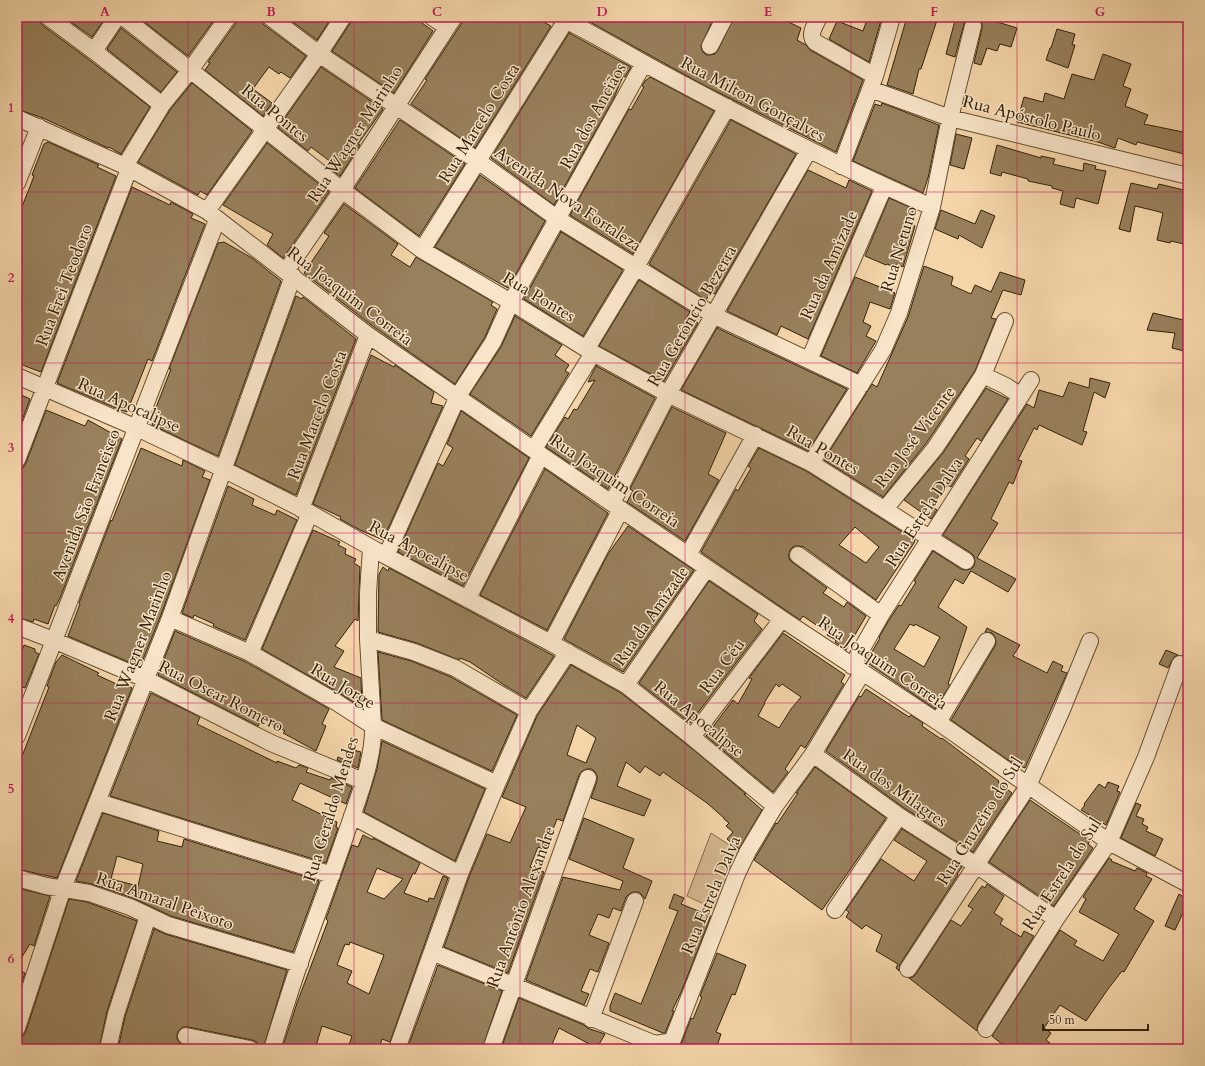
<svg xmlns="http://www.w3.org/2000/svg" width="1205" height="1066" viewBox="0 0 1205 1066" font-family="Cardo,serif">
<style>
.green{fill:#d4b78e;stroke:#846c4b}
.building{fill:#98805c;stroke:#342208;fill-rule:evenodd}
.lines{fill:none;stroke-linecap:round;stroke-linejoin:round}
.minor-casing{stroke:#644f30;stroke-width:18}
.minor{stroke:#f8e4c8;stroke-width:16}
.grid{fill:none;stroke:#c2185b;stroke-width:1;stroke-opacity:0.55}
.labels{text-anchor:middle;dominant-baseline:central;stroke-width:3;stroke-linejoin:round;paint-order:stroke}
.street-label{font-size:17px;fill:#342208;stroke:#f8e4c8}
.neatline{fill:none;stroke:#c2185b;stroke-width:1.5}
.grid-label{font-size:13px;text-anchor:middle;font-weight:bold;fill:#c2185b}
</style>
<rect width="100%" height="100%" fill="#f5d6aa"/>
<filter id="stains"><feTurbulence type="fractalNoise" baseFrequency=".005" numOctaves="4"/><feColorMatrix values="0 0 0 0 .2 0 0 0 0 .09 0 0 0 0 .02 0 0 0 .5 -.17"/></filter>
<radialGradient id="worn" r=".72"><stop offset=".6" stop-color="#630" stop-opacity="0"/><stop offset="1" stop-color="#630" stop-opacity=".3"/></radialGradient>
<path class="green" d="M711 833 740 852 716 910 687 896Z"/>
<path class="building" d="M17 17H39V21L42 25 88 59 150 107 121 154 109 147 108 148 43 118 17 109Z
M64 17H106L92 37Z
M138 17H216L188 56Z
M237 17H261V21L264 25 306 56 290 78 281 72 279 74 269 67 260 79 253 89 272 103 263 116 205 70 210 63 208 62 236 23Z
M286 17H332L317 40Z
M352 17H414L433 31 394 93 332 51 351 22Z
M466 17H534L551 26 475 148 411 104 427 80 425 79Z
M581 17H714L701 46 702 51 706 55H710L715 54 718 50 734 17H778L801 28 797 40 806 45 810 50 863 80 836 152 698 82Z
M868 17H882L869 62 829 39 837 21 863 31Z
M907 17H938L921 69H919L913 94 887 85Z
M956 17H970L966 20 964 24 955 57 946 54Z
M976 17H981L1017 28 1011 47 1000 44 997 51 987 48 981 65 974 63 982 28V23L980 19Z
M121 28 177 72 161 92 107 49Z
M1057 29 1075 34 1072 45H1075L1068 68 1046 60 1050 48H1051Z
M569 33 631 67 625 77 623 76 613 100 554 205 491 158Z
M1103 54 1131 64 1123 86 1131 89 1125 106 1148 115 1144 124 1188 133V155L1137 142 1136 145 1118 138 1115 148 1098 142 1017 122 1024 97 1043 102 1045 93 1064 99 1072 74 1094 80Z
M321 67 383 109 358 144 360 145 340 176 328 167 331 162 311 147 308 151 278 128Z
M650 77 714 111 633 254 570 215 629 109 631 110 644 87 642 86 645 81Z
M192 83 252 131 207 195 200 191 198 195 138 162 170 110Z
M882 103 939 125 928 178 923 193 853 161 875 104 881 106Z
M400 120 465 164 419 236 355 188Z
M731 120 796 154 715 294 711 292 706 300 649 264Z
M956 134 972 138 964 169 950 165Z
M48 142 99 165 97 167 116 176 41 372 17 363V219L31 184 34 176 32 175 44 144Z
M267 143 329 192 283 258 267 245 273 234 223 205Z
M997 145 1041 158V156L1055 159 1053 164 1083 171 1084 163 1096 166 1095 169 1106 171 1098 204 1076 198 1074 208 1060 204 1063 191 1052 188V186L1028 181V179L1002 172 1001 176 990 173Z
M808 170 846 188 849 180 872 191 808 339 781 326 777 335 727 311Z
M480 175 545 221 508 288 435 247Z
M1131 183 1157 189 1159 184 1188 191V245L1171 241 1170 243 1157 240 1163 213 1156 211 1135 206 1130 232 1119 229Z
M132 187 170 205 171 202 193 214 191 218 205 224 152 361 148 359 127 412 118 409 57 383Z
M889 198 914 209 908 223 915 226 903 267 896 264 894 267 887 264 886 265 865 256Z
M344 204 398 244 391 255 410 267 416 257 493 302 491 305 497 309 485 337 455 384 374 327 304 273 329 236 324 233Z
M941 210 975 224 981 210 995 216 982 248 959 235 958 239 935 229Z
M561 232 623 270 583 336 524 299Z
M224 242 252 258 281 281 218 456 152 425 153 420 152 418 171 369H169L218 243Z
M924 266 953 277 951 285 971 294 975 285 991 292 1000 272 1025 280 1021 295 1003 290 991 318 996 319 975 371 927 442 883 497 824 460 872 384 877 387 908 317Z
M855 277 895 293 890 309 870 302 863 322 871 326 866 336 876 341 857 373 821 356Z
M639 280 690 312 687 317 698 323 664 381 599 346Z
M296 296 302 299 303 297 356 339 296 495 235 465Z
M1153 313 1188 321V352L1172 348 1175 333 1147 330Z
M515 316 562 345 555 355 569 365 565 371 569 373 531 436 470 394 501 347Z
M717 328 847 389 808 451 681 390Z
M371 355 394 367 395 365 434 392 431 403 443 406 383 540 360 530 340 519 341 517 313 504Z
M596 366 655 398 608 489 546 447 565 417 568 419 574 409 577 410 595 380 588 382Z
M1090 378 1110 383 1105 398 1094 392 1083 431 1087 432 1082 445 1039 425 1037 430 1034 428 1018 460 1022 461 1013 484 1009 482 991 519 998 523 977 558 1016 579 1008 592 971 571 963 584 955 579 938 607 967 627 948 684 950 685 935 709 866 662 880 638 879 637 889 620 899 605 901 606 916 582 914 581 933 551 961 569 966 570 971 569 974 566 975 561 974 556 971 553 943 535 1027 404 1034 408 1039 390 1063 397 1069 382 1089 388ZM910 624 914 626 915 624 940 637 924 667 894 649Z
M986 388 1008 399 981 441 977 438 965 456 969 459 951 487 948 485 931 506 937 510 931 519 904 500 943 453Z
M17 393 30 399 17 434Z
M672 407 726 433 708 474 719 480 685 541 627 502 633 491 630 489Z
M46 410 85 426 88 420 122 439 60 598 56 606 55 605 48 624 34 619 33 622 17 617V469L23 468 26 463Z
M461 411 529 458 463 586 398 552 438 463 443 466 453 448 447 444Z
M141 448 182 466 183 460 205 471 202 477 210 480 161 615 140 667 68 636 80 604 79 603 111 520 112 521Z
M759 448 806 471 915 540 914 543 876 600 804 547 799 546H794L790 550 789 554V559L792 562 827 588 823 593 844 607 847 602 866 616 846 650 835 642 836 640 827 635 828 633 803 616 800 620 701 552 736 489 738 491 751 468 748 466ZM855 527 879 547 866 563 839 545Z
M545 469 608 513 547 630 480 595Z
M228 486 254 499 252 505 275 515 277 510 297 520 245 640 213 626 214 624 194 615 193 618 182 613Z
M628 526 694 570 623 672 564 639 608 554Z
M313 530 340 542 338 545 346 549 345 554 356 559 354 563 360 567 358 621 355 619 335 646 344 651 334 667 361 678 362 708 341 694 262 649Z
M383 567 388 571 389 568 554 656 526 698 504 685 470 662 460 658 459 660 417 643 378 632 379 574Z
M709 581 758 614 754 621 762 629 690 723 639 683Z
M987 628 1020 645 1013 656 1047 673 1053 661 1063 666 1061 671 1067 673 1025 768 1011 762 951 720 995 646 996 642 995 637 992 633 985 632Z
M175 631 246 662 329 709 322 724 326 726 316 751 283 733 285 731 262 719 258 726 158 675Z
M783 633 845 675 841 682 844 684 805 748 801 745 785 769 788 772 773 792 706 736 733 700 738 704 752 679 749 678ZM776 684 779 687 782 684 801 697 791 709 779 728 758 716 765 703H764Z
M24 645 35 649V652L39 654 25 688 17 685V649L22 650Z
M1166 650 1178 655 1174 657 1168 668 1159 664Z
M378 652 411 661 451 677 517 715 492 771 382 720Z
M62 655 99 673 97 675 123 687 124 684 132 688 57 878 17 869V769L49 687 47 686 56 662Z
M571 665 621 693 695 751 746 794H744L762 810 739 849 727 839 733 832 726 826 729 823 724 819V818L707 803 663 772 660 776 645 766 640 773 626 762 617 786 651 800 644 816 591 798 597 781V776L595 772 592 769H587L582 771 579 775 563 821 557 819 545 850 538 847 530 867 544 872 508 973 444 947 469 877 487 834 510 843 526 807 502 797 537 716ZM577 725 596 738 586 763 567 755Z
M866 689 909 717 911 715 923 723 922 726 941 739 942 738 999 781 998 782 1012 793 973 852 904 808 826 751 859 696 861 697Z
M151 693 200 717 197 724 277 763V761L296 768 299 765 308 768 306 772 330 780 331 778 352 787 346 804 300 783 292 800 337 822 336 827 338 828 326 863 110 796Z
M382 741 485 789 455 861 364 812 377 769Z
M350 749 361 752 358 768 337 760 338 757 347 761Z
M815 767 886 818 822 910 754 860 776 823 777 824 798 793H796Z
M1108 782 1119 786 1117 791 1120 792 1106 825 1081 810 1085 805 1084 804 1099 784 1105 788Z
M1030 800 1090 841 1088 844 1093 848 1054 906 989 862Z
M1136 803 1141 805 1136 816 1144 819 1142 824 1148 827 1146 831 1163 839 1155 856 1121 838Z
M103 813 159 831 157 841 182 847 184 839 319 881 293 952 171 916 133 898 92 884 76 881ZM117 856 143 864 138 886 111 879Z
M584 818 634 839 623 868 652 881 645 899 642 895 639 892H633L629 894 626 897 621 911 613 908 609 918 598 914 589 935 609 943 598 972 590 969 581 991 589 994 584 1005 526 980 563 877 620 890 623 881 569 859Z
M902 829 962 867 957 874 958 875 900 964 899 971 896 968 898 964 876 951 882 935 866 925 862 929 846 917 849 912 846 910 881 859 914 881 927 861 894 840Z
M363 835 373 840V838L420 863 415 874 413 873 404 893 428 902 429 898 434 899 443 876 448 878 390 1042 382 1039 379 1049H360L349 1045 352 1036 322 1026 315 1049H282L297 1003 328 921 326 919 352 845 358 847ZM377 868 403 879 384 899 367 892ZM350 942 384 955 369 994 347 983 352 971 337 965 345 944 349 945Z
M1109 858 1112 860 1111 861 1135 871 1137 868 1147 873 1146 876 1152 879 1134 909 1154 921 1124 972 1122 971 1108 989 1086 1021 1060 1005 1044 1028 1051 1033 1046 1040 1050 1043 1044 1049H1008L992 1036 1060 930 1077 941 1074 945 1103 961 1119 934 1079 912 1086 899 1083 897Z
M987 884 1004 896 994 913 1003 919 1000 924 1021 937 1024 931 1034 936 978 1024 977 1031 909 978 913 977 916 974 951 920 961 926 973 909 968 906 982 886 985 888Z
M17 888 50 896 34 946 30 944 17 965Z
M674 894 684 898 681 904 711 916 682 990 672 1011H674L665 1033H663L610 1011V1006L615 993 641 1004 678 911 669 908Z
M1179 894 1188 900V902L1175 930 1165 926Z
M69 899 87 902 137 921 107 1011 99 1049H18L21 1037H20L24 1035 26 1031Z
M154 929 165 934 287 970 263 1049H259L257 1042 252 1040 188 1027H183L179 1030 177 1034V1039L180 1043 184 1045 202 1049H118L125 1017Z
M717 953 746 965 735 995 732 994 716 1032 721 1034 716 1049H678L682 1042 691 1018 693 1019 702 997 700 996Z
M438 965 502 991 482 1049H414L408 1047Z
M17 969 25 973 17 998Z
M519 998 584 1025 587 1028 605 1034 597 1048 559 1028 550 1049H501Z"/>
<g class="lines">
<defs>
<path id="minor" d="M48 17 94 51 162 105
M123 17 342 190 422 250 511 302 593 353 668 394 811 463 966 561
M270 17 319 54 478 161 558 219 715 316 861 385
M432 17 447 27
M559 17C594 34 627 54 660 72 750 120 839 167 932 207
M819 17C815 26 808 34 815 42L875 76
M710 46 725 17
M94 51 117 17
M870 89 950 118 1188 176
M17 118 125 166 207 211 368 335 541 455 782 619 938 722 1109 842 1188 884
M125 166 162 105 191 69 228 17
M841 166 875 76 892 17
M17 183 39 127
M207 211 319 54 343 17
M422 250 568 17
M286 271 342 190 454 17
M587 348 636 267 727 107
M809 360 884 187
M983 375 1006 386 1021 396
M17 376 137 428 223 469 310 513 386 556 551 643 626 685 692 737 775 806
M534 449 593 353
M17 460 129 169
M811 463 883 350 899 313 932 207 950 118 973 26
M612 503 668 394 809 150
M301 509 368 335
M885 509 935 448 967 400 983 375 1005 321
M688 555 755 435
M798 555 881 615
M386 556 458 396 493 342 511 302 644 63
M468 598 541 455
M170 618 250 653 336 702 373 726 497 784
M17 626 53 640 145 679 271 743 363 781
M368 639 414 652 455 668 529 711
M551 643 621 509
M250 653 310 513
M852 666 881 615 1031 380
M626 685 707 568
M938 722 987 641
M17 736 217 220
M692 737 782 619
M813 754 899 816 976 865 1056 919
M98 802 332 875
M352 816 460 874
M17 878 46 886 89 893 130 907 168 925 300 964
M835 910 899 816
M432 952 655 1044 668 1042 673 1039 737 874 748 851 775 806 813 754 862 673
M908 969 1028 786 1061 712 1090 641
M591 1019 635 901
M17 1028 63 888 170 618 293 276
M986 1029 1056 919 1109 842 1146 757 1180 664
M186 1036 250 1049
M108 1049 116 1014 148 916
M272 1049C281 1020 290 991 300 962 315 920 331 877 346 834 357 801 374 761 373 726L368 639V593L371 548
M397 1049 460 874 497 784 529 711 568 652
M491 1049 588 778"/>
</defs>
<use href="#minor" class="minor-casing"/>
<use href="#minor" class="minor"/>
</g>
<path class="grid" d="M188 17V1049M354 17V1049M520 17V1049M685 17V1049M851 17V1049M1017 17V1049M17 192H1188M17 363H1188M17 533H1188M17 703H1188M17 874H1188"/>
<g class="labels">
<g class="street-label">
<text transform="translate(753 99) rotate(28)">Rua Milton Gonçalves</text>
<text transform="translate(275 113) rotate(39)">Rua Pontes</text>
<text transform="translate(593 116) rotate(-61)">Rua dos Anciãos</text>
<text transform="translate(1032 118) rotate(14)">Rua Apóstolo Paulo</text>
<text transform="translate(479 123) rotate(-58)">Rua Marcelo Costa</text>
<text transform="translate(355 134) rotate(-57)">Rua Wagner Marinho</text>
<text transform="translate(568 199) rotate(34)">Avenida Nova Fortaleza</text>
<text transform="translate(899 249) rotate(-73)">Rua Netuno</text>
<text transform="translate(829 265) rotate(-66)">Rua da Amizade</text>
<text transform="translate(64 285) rotate(-69)">Rua Frei Teodoro</text>
<text transform="translate(350 296) rotate(37)">Rua Joaquim Correia</text>
<text transform="translate(539 297) rotate(31)">Rua Pontes</text>
<text transform="translate(692 316) rotate(-60)">Rua Gerôncio Bezerra</text>
<text transform="translate(129 405) rotate(24)">Rua Apocalipse</text>
<text transform="translate(317 415) rotate(-69)">Rua Marcelo Costa</text>
<text transform="translate(915 437) rotate(-53)">Rua José Vicente</text>
<text transform="translate(823 450) rotate(30)">Rua Pontes</text>
<text transform="translate(615 481) rotate(34)">Rua Joaquim Correia</text>
<text transform="translate(86 505) rotate(-69)">Avenida São Francisco</text>
<text transform="translate(924 512) rotate(-57)">Rua Estrela Dalva</text>
<text transform="translate(419 551) rotate(28)">Rua Apocalipse</text>
<text transform="translate(651 616) rotate(-55)">Rua da Amizade</text>
<text transform="translate(138 646) rotate(-69)">Rua Wagner Marinho</text>
<text transform="translate(883 663) rotate(34)">Rua Joaquim Correia</text>
<text transform="translate(722 666) rotate(-53)">Rua Céu</text>
<text transform="translate(343 686) rotate(31)">Rua Jorge</text>
<text transform="translate(221 696) rotate(27)">Rua Oscar Romero</text>
<text transform="translate(699 719) rotate(39)">Rua Apocalipse</text>
<text transform="translate(895 788) rotate(35)">Rua dos Milagres</text>
<text transform="translate(331 809) rotate(-73)">Rua Geraldo Mendes</text>
<text transform="translate(980 821) rotate(-58)">Rua Cruzeiro do Sul</text>
<text transform="translate(1062 874) rotate(-57)">Rua Estrela do Sul</text>
<text transform="translate(711 895) rotate(-67)">Rua Estrela Dalva</text>
<text transform="translate(165 901) rotate(19)">Rua Amaral Peixoto</text>
<text transform="translate(521 907) rotate(-70)">Rua Antônio Alexandre</text>
</g>
</g>
<rect width="1205" height="1066" fill="none" stroke="#f5d6aa" stroke-width="44"/>
<path d="M1043 1024v6h105v-6" fill="none" stroke="#342208" stroke-width="2"/>
<text x="1049" y="1024" font-size="12" fill="#342208" stroke="#f8e4c8" stroke-width="3" paint-order="stroke">50 m</text>
<rect x="22" y="22" width="1161" height="1022" class="neatline"/>
<g class="grid-label">
<text x="105" y="16">A</text>
<text x="271" y="16">B</text>
<text x="437" y="16">C</text>
<text x="602" y="16">D</text>
<text x="768" y="16">E</text>
<text x="934" y="16">F</text>
<text x="1100" y="16">G</text>
<text x="11" y="112">1</text>
<text x="11" y="282">2</text>
<text x="11" y="452">3</text>
<text x="11" y="623">4</text>
<text x="11" y="793">5</text>
<text x="11" y="963">6</text>
</g>
<rect width="100%" height="100%" filter="url(#stains)"/>
<rect width="100%" height="100%" fill="url(#worn)"/>
</svg>
